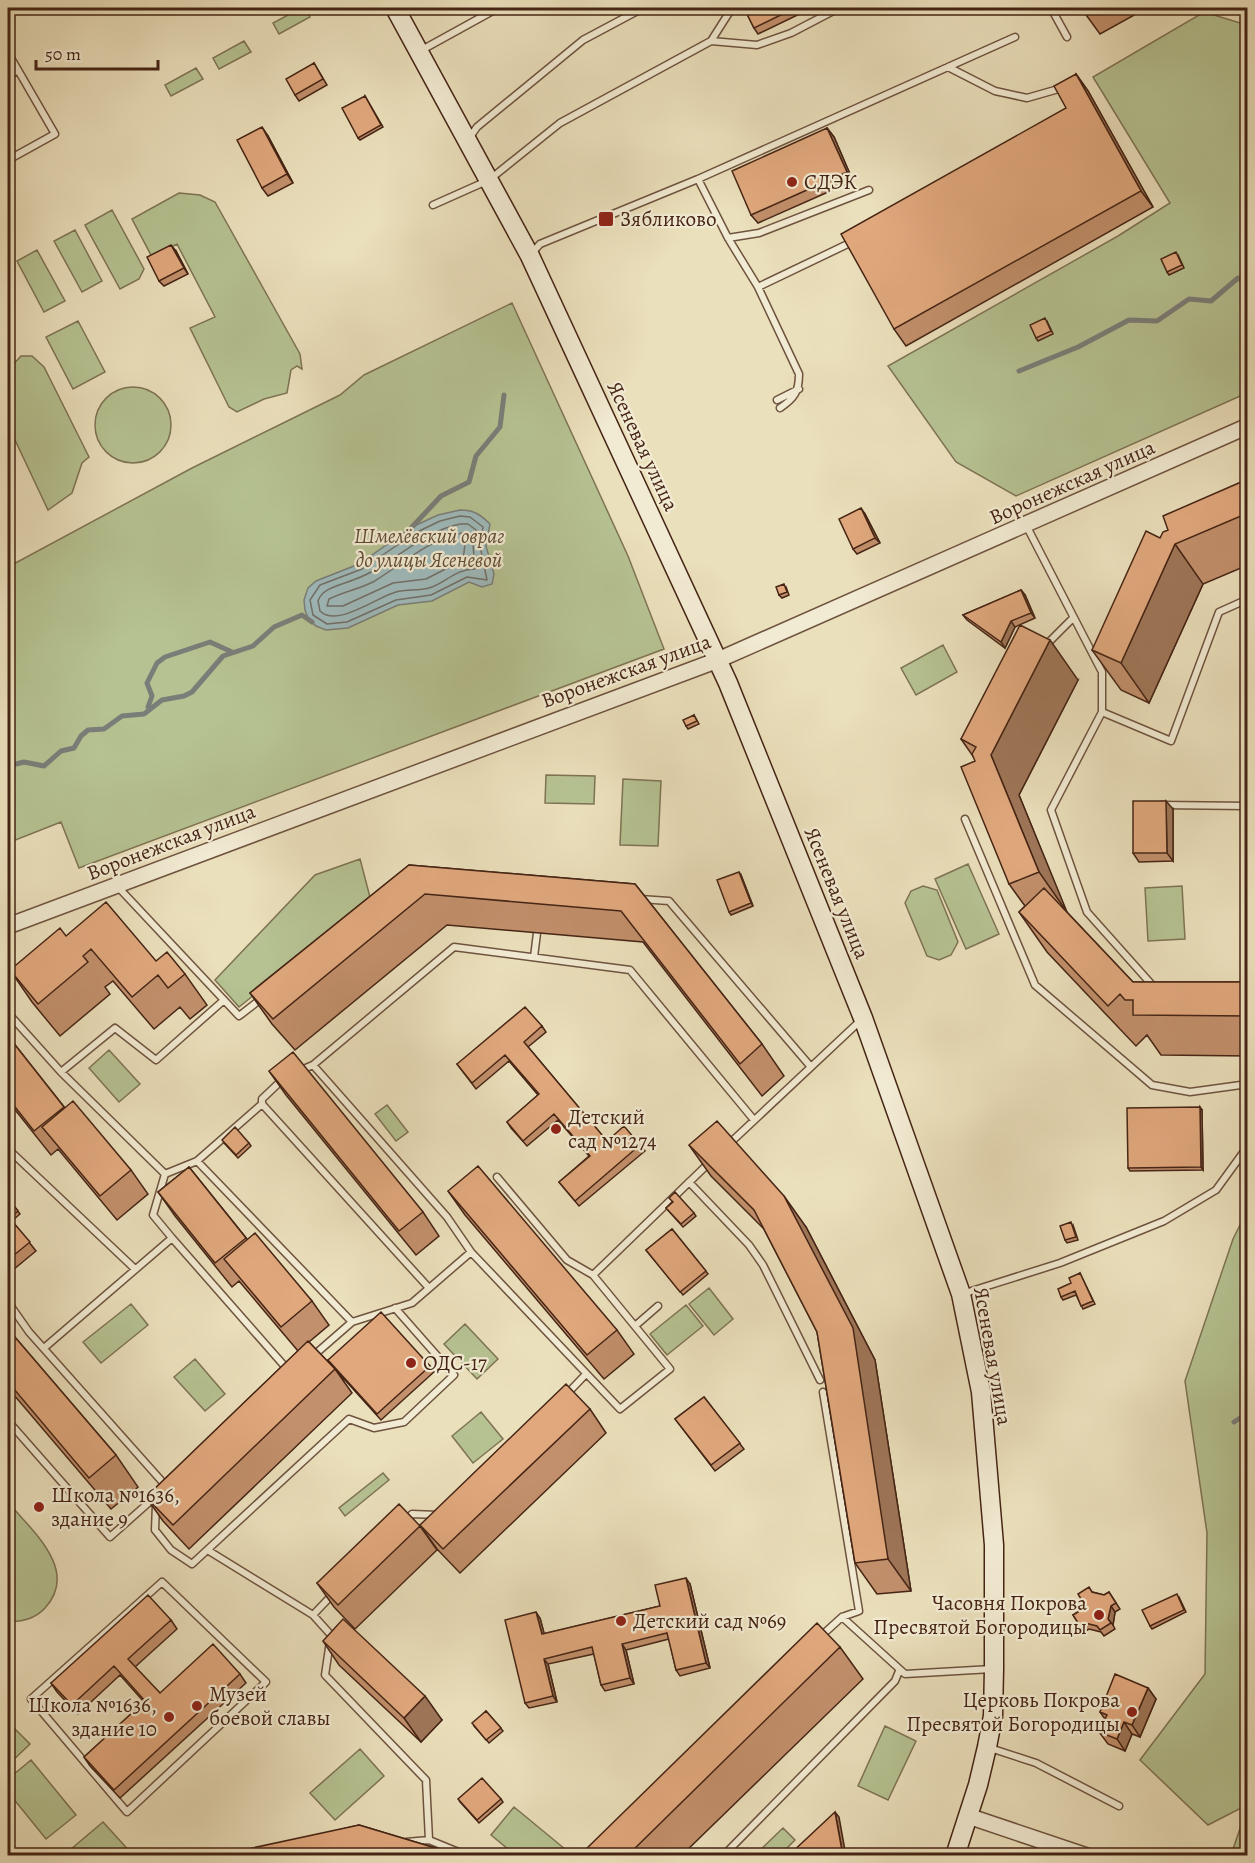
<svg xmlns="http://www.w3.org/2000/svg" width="1255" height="1863" viewBox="0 0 1255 1863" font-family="Alegreya,serif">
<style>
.green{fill:#b6c292;stroke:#7e7354;stroke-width:1.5}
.water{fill:#9ebabc;stroke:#7a7e79;stroke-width:1.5}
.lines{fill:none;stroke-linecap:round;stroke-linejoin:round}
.shore{stroke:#726f68;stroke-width:1.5}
.stream{stroke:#7a7e79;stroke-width:5}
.service-casing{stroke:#6e533f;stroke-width:9}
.tertiary-casing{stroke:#6e533f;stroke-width:18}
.secondary-casing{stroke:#452415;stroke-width:21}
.service{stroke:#f2ebd3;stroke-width:6}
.tertiary{stroke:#f2ebd3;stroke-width:15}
.secondary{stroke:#f2ebd3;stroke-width:18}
.wall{fill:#c2906c;stroke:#452415;stroke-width:1.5}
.shaded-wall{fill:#9e7658;stroke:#452415;stroke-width:1.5}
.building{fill:#e1a87d;stroke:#452415;stroke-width:1.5}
.poi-dot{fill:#8f2418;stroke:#f2ebd3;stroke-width:2}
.labels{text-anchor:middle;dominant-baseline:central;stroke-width:4.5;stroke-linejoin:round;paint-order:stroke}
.poi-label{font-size:21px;fill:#452415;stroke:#f2ebd3;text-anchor:start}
.street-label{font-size:21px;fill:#452415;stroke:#f2ebd3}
.park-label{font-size:21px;font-style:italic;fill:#614c34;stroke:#f2ebd3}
</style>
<rect width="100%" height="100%" fill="#ebe0bc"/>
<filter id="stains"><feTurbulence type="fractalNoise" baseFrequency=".00333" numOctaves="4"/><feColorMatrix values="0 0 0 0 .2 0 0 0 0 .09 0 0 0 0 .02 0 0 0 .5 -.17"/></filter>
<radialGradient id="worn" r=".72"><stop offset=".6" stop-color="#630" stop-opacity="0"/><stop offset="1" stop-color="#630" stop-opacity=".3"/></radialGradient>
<path class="green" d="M301 8H305L310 17 279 34 273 23Z
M1204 12 1247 25V393L1016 496 956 462 888 366 1118 236 1170 203 1093 77Z
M244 41 251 52 219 69 213 58Z
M196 68 203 79 171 96 165 85Z
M179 193 200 195 215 202 300 354 302 369 297 366 291 370 287 393 264 399 237 412 229 407 190 328 215 317 177 244 152 257 132 219Z
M112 210 144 269 139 279 120 289 85 225Z
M75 230 102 281 82 292 54 241Z
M37 250 65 301 44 312 17 261Z
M512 303 628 556 664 649 79 868 61 822 8 843V567L192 468 340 395 364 375Z
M78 321 105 372 73 389 46 337Z
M21 356H32L44 367 89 457 82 463 72 493 48 510 8 425V370Z
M95 425a38 38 0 1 1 76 0a38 38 0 1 1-76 0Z
M943 645 957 672 916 695 901 668Z
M546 775 595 776 594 804 545 803Z
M623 779 661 781 658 846 620 845Z
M360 859 371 901 239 1007 215 980 315 875Z
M968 864 999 934 966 949 935 879Z
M923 886 937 890 958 942 951 955 939 960 927 956 905 903 911 891Z
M1182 886 1185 939 1148 941 1145 888Z
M109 1050 140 1084 119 1102 89 1068Z
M387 1105 408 1132 396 1141 375 1114Z
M1247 1211V1805L1208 1825 1140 1760 1205 1674 1207 1533 1185 1381 1233 1239Z
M709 1288 733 1319 714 1335 689 1304Z
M131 1304 148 1325 101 1363 83 1342Z
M686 1305 703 1326 667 1355 650 1334Z
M465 1324 498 1359 477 1379 444 1344Z
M195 1359 225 1394 205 1411 174 1377Z
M481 1412 503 1439 473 1463 452 1436Z
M383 1473 389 1480 345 1516 339 1508Z
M8 1502C31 1530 80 1570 45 1608 36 1618 21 1623 8 1621Z
M885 1726 916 1741 888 1800 858 1786Z
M15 1729 30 1744 8 1765V1736Z
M360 1749 384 1776 335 1820 310 1793Z
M31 1760 76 1815 46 1839 8 1792V1779Z
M514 1807 565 1849 560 1855H515L491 1835Z
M1243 1820 1247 1821V1855H1231Z
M103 1822 133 1855H64Z
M783 1828 795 1840 780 1855H755Z"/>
<path class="water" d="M460 510C473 510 480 514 490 524L486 546 494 574 492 584 482 587 469 582 432 601 398 605 348 628 326 630 316 626 308 618 305 610 304 600 308 588 316 581 359 564 412 527 438 515Z"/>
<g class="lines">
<path class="shore" d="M460 516 470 517 483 527 480 546 487 580 467 577 431 595 396 600 347 622 327 624 313 615 310 600 320 585 362 569 415 533 440 521Z
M460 524H468L476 530 473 545 475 569C455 569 446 583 429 588 418 591 407 589 396 592 377 597 337 628 320 611L318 601C322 588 341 585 353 580 393 566 417 533 460 524Z
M462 533 466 536 463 560 426 579 393 583 343 606H327L329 599C343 592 359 589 373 582 403 564 427 540 462 533Z"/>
<path class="stream" d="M1019 371 1078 347 1129 320 1157 321 1189 299 1211 301 1238 278 1248 285
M412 527 441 496 469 482 476 456 500 427 504 395
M148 707 152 696 147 683 157 663 165 657 210 642 232 652
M8 766 24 762 44 766 61 751 74 748 81 736 88 730 104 729 122 716 144 714 162 700 184 696 192 692 223 656 253 646 274 627 302 615 312 622
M1234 1422 1248 1413"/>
<defs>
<path id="service" d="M1051 8 1067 37
M711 41 757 45 791 33 839 8
M420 51 498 8
M8 53 18 70 8 76
M948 67 995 91 1027 98 1062 88
M470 137 477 127 583 40 643 8
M8 160 55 134 18 70
M698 179 728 238 758 287 799 374C799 391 795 398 780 408
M433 205 489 180 560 123 711 41 732 8
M728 238 759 233 869 190
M532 253 540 244 698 179 1015 37
M758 287 854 241
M777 400 799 389
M1026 525 1102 672V712L1171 741 1219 612 1248 599
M1045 646 1072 619
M1102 712 1051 810 1087 912 1153 986
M1161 805 1248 806
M965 819 1035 985 1152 1085 1190 1092 1248 1084
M118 887 239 1016 261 999
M640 899 669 901 811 1067
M534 957 537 933
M8 1013 61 1072 115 1028 156 1060 224 1000
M313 1065 454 947 630 970 754 1120
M299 1071 313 1065 447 1217 471 1252
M282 1080 262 1099V1104L429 1288
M730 1143 860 1021
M8 1149 135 1269
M197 1161 262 1104
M165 1174 197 1161 352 1322
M497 1177 567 1260 593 1275
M689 1182 749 1245 763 1265 820 1380
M172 1238 288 1370
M962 1294 1060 1263 1164 1221 1216 1190 1248 1146
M10 1305 29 1332 166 1486
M635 1326 658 1306
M44 1348 172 1238 153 1215 165 1174 61 1072
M313 1356 352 1322 412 1303 471 1252 620 1409 670 1369 593 1275 709 1163
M823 1392 859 1611 842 1617
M566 1395 586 1374
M8 1421 110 1537 155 1497
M156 1505 155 1530 171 1550 192 1564 349 1419 374 1428 404 1422 454 1375 395 1308
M405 1522 412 1514 437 1515
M209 1551 313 1615
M162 1582 266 1682 127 1812 31 1699Z
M332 1595 313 1615 331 1635 325 1675 426 1780 429 1840 468 1856
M820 1637 842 1617 905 1674 992 1669
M990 1748 1036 1763 1119 1806
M406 1842 429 1840
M723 1856 895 1681 899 1671"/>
<path id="tertiary" d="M8 926 718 660 1248 426
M968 1816 1087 1856"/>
<path id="secondary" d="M395 8 530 256 728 683 863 1018 961 1294 981 1392 994 1545V1669L993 1716 987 1747 978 1785 955 1856"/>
</defs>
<use href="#service" class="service-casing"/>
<use href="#tertiary" class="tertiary-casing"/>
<use href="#secondary" class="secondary-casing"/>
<use href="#service" class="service"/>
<use href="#tertiary" class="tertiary"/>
<use href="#secondary" class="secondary"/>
</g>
<path class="wall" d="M744 8H812L758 34 754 28Z
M1081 8H1144L1145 9 1100 34Z
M314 63 327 85 299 101 295 95Z
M1076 74 1088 91 1153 207 906 346 894 329 1066 108Z
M365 96 383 127 360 140 358 138Z
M827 128 834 137 853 181 758 223 751 215Z
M268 136 293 183 268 196 262 188Z
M176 251 188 274 164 286 159 281Z
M1178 255 1184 268 1169 275 1167 272Z
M1047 321 1053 334 1038 341 1036 338Z
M1248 479V565L1203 584 1149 703 1121 690 1092 650 1160 538 1168 530Z
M865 514 880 543 857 554 853 549Z
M786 587 789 595 782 598 779 595Z
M1021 590 1025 595 1035 618 1015 627 1005 648 967 620 963 615Z
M1078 680 1019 795 1066 911 1133 982H1248V1056L1161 1055 1147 1035 1136 1046 1047 952 1019 912 1025 906 1009 884 975 759 961 739Z
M694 715 699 724 688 729 686 726Z
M1173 809V861L1139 862 1133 853Z
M409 865 635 884 762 1044 784 1076 762 1096 643 942 447 925 295 1050 272 1024 250 993Z
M741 875 753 906 731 915 729 912Z
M66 936 156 961 185 974 207 1005 190 1019 180 1007 154 1029 113 981 105 987 110 994 60 1036 32 1002 10 970Z
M542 1026 546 1032 528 1047 607 1141 640 1145 645 1151 579 1206 559 1182 589 1156 558 1120 527 1146 511 1128 507 1122 538 1095 509 1061 476 1089 457 1064Z
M8 1036 65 1108 131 1170 148 1194 117 1220 58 1149 51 1155 8 1101Z
M269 1071 423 1212 439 1236 416 1255 286 1095Z
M1202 1110 1203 1170 1130 1171 1128 1168Z
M224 1143H249L251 1146 238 1158Z
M689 1145 806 1227 875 1360 911 1591 877 1594 855 1563 817 1332 764 1229 711 1176Z
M189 1167 247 1239 312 1301 329 1325 309 1342 334 1368 328 1360 430 1366 434 1372 381 1420 335 1369 352 1393 189 1549 163 1521 146 1497 298 1351 239 1281 232 1287 175 1216 158 1192Z
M448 1191 617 1330 634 1354 604 1379 465 1215Z
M8 1198 20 1214 12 1221 36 1251 8 1274V1225L12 1221 8 1215Z
M672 1202 694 1213 696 1216 683 1227 666 1208Z
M1073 1225 1078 1240 1067 1243 1065 1240Z
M672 1229 708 1274 683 1295 646 1250Z
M1080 1273 1095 1304 1083 1309 1076 1295 1063 1300 1061 1297Z
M8 1329 116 1455 138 1487 111 1509 8 1388Z
M704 1397 744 1449 715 1471 675 1419Z
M590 1409 606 1433 460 1573 437 1549 420 1525Z
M420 1526 437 1550 355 1629 334 1607 317 1583Z
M690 1584 710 1668 680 1676 676 1670 669 1639 626 1650 634 1684 605 1691 601 1685 594 1654 548 1664 557 1702 529 1708 525 1703 540 1618 544 1634 660 1606Z
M1092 1592 1104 1595 1109 1592 1120 1609 1115 1612 1113 1625 1115 1629 1104 1636 1101 1632 1089 1629 1084 1632 1073 1615 1078 1612Z
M1179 1597 1186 1612 1152 1629 1150 1626Z
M171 1620 177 1629 135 1667 160 1693 240 1674 246 1683 120 1798 90 1766 84 1757 144 1702 120 1675 78 1714 57 1692 51 1683Z
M323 1641 442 1720 421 1742 339 1665Z
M840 1647 863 1679 681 1856H583Z
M1148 1688 1156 1699 1140 1737 1132 1734 1125 1751 1108 1744 1099 1732 1105 1719 1100 1712Z
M486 1711 503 1731 489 1743 474 1726Z
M501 1799 503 1802 479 1823 460 1802Z
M359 1825 462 1856H227Z"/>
<path class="shaded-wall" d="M1076 74 1088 91 1153 207 1141 191Z
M262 127 268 136 293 183 287 174Z
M827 128 834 137 853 181 847 172Z
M171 245 176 251 188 274 184 268Z
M861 508 865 514 880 543 875 538Z
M1175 544 1203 584 1149 703 1121 663Z
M1021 590 1025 595 1035 618 1031 613Z
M1011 621 1015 627 1005 648 1001 642Z
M1050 640 1078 680 1019 795 1067 912 1039 872 991 755Z
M1166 801 1173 809V861L1167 853Z
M739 872 741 875 753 906 751 903Z
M1200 1107 1202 1110 1203 1170 1201 1167Z
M784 1196 806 1227 875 1360 911 1591 888 1559Z
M686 1578 690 1584 710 1668 706 1663Z
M1111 1606 1115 1612 1113 1625 1108 1619Z
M536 1612 540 1618 546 1640 542 1634Z
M622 1644 626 1650 634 1684 630 1678Z
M544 1659 548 1664 557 1702 553 1696Z
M1148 1688 1156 1699 1140 1737 1132 1725Z
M425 1696 442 1720 421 1742 404 1718Z
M1124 1722 1132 1734 1125 1751 1117 1739Z
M835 1812 839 1817 846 1856H843Z"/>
<path class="building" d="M744 8H795L754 28Z
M314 63 323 79 295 95 286 79Z
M1076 74 1141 191 894 329 841 234 1066 108 1054 86Z
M365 96 381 125 358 138 342 108Z
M262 127 287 174 262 188 237 140Z
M827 128 847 172 751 215 732 171Z
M171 245 184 268 159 281 147 257Z
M1176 252 1182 265 1167 272 1161 259Z
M1045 318 1051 331 1036 338 1030 325Z
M1248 479V513L1175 544 1121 663 1092 650 1146 531 1160 538 1163 532 1168 530 1163 516Z
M861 508 875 538 853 549 839 519Z
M784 584 787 592 779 595 776 587Z
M1021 590 1031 613 1011 621 1001 642 963 615Z
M1020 625 1050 640 991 755 1039 872 1009 884 961 767 975 761 972 754 976 747 961 739Z
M694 715 697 721 686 726 683 720Z
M1133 801H1166L1167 853H1133Z
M409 865 635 884 762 1044 740 1064 621 911 425 894 273 1019 250 993Z
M739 872 751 903 729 912 717 880Z
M1044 888 1133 982H1248V1016L1133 1015V1000H1125L1120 994 1108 1006 1019 912Z
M106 902 156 961 167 952 185 974 168 988 158 975 132 997 91 949 83 956 88 962 38 1004 10 970 60 928 66 936Z
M525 1007 542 1026 524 1042 607 1141 624 1126 640 1145 575 1201 559 1182 590 1156 554 1114 523 1141 507 1122 539 1094 505 1055 472 1083 457 1064Z
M8 1036 64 1107 34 1131 8 1098Z
M293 1052 423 1212 399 1231 269 1071Z
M73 1101 131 1170 100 1196 42 1127Z
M1200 1107 1201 1167 1128 1168 1127 1108Z
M717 1121 784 1196 853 1328 888 1559 855 1563 817 1332 754 1210 689 1145Z
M235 1127 249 1143 236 1155 222 1140Z
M478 1166 617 1330 587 1355 448 1191Z
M189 1167 246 1238 215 1263 158 1192Z
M675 1192 694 1213 681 1224 666 1208 673 1202 669 1198Z
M8 1198 18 1211 10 1218 8 1215Z
M12 1221 30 1242 8 1260V1225Z
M1071 1222 1076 1237 1065 1240 1060 1226Z
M672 1229 706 1271 680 1292 646 1250Z
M255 1233 312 1301 281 1327 224 1259Z
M1080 1273 1093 1301 1081 1306 1075 1291 1061 1297 1058 1289 1071 1283 1069 1278Z
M381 1312 430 1366 377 1414 328 1360Z
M8 1329 116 1455 89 1478 8 1382Z
M308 1341 335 1369 173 1525 146 1497Z
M566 1384 590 1409 443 1549 420 1525Z
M704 1397 740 1443 711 1465 675 1419Z
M399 1504 420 1526 338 1605 317 1583Z
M686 1578 706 1663 676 1670 667 1633 622 1644 630 1678 601 1685 592 1647 544 1659 553 1696 525 1703 505 1620 536 1612 542 1634 660 1606 655 1585Z
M1089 1587 1092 1592 1104 1595 1109 1592 1116 1603 1111 1606 1108 1619 1111 1623 1100 1630 1097 1626 1085 1623 1080 1626 1073 1615 1078 1612 1081 1599 1078 1594Z
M1177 1594 1184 1610 1150 1626 1142 1610Z
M148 1595 171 1620 128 1659 160 1693 213 1644 240 1674 114 1790 84 1757 145 1701 114 1666 72 1705 51 1683Z
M343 1619 425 1696 404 1718 323 1641Z
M817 1623 840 1647 627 1856H583L581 1854Z
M1115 1674 1148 1688 1132 1725 1124 1722 1117 1739 1099 1732 1107 1715 1100 1712Z
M486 1711 501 1728 486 1740 472 1723Z
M482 1778 501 1799 477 1820 458 1799Z
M835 1812 843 1856H788Z
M359 1825 462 1856H366L353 1851 335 1856H227L229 1853Z"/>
<g class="poi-dot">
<circle cx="792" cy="182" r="6"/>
<rect x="598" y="211" width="16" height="16" rx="3"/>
<circle cx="556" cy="1129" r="6"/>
<circle cx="411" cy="1363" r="6"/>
<circle cx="39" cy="1507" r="6"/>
<circle cx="1099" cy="1615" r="6"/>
<circle cx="621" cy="1621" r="6"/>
<circle cx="197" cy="1706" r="6"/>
<circle cx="1132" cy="1712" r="6"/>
<circle cx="169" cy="1717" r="6"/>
</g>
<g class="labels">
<g class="poi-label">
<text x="804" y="182">СДЭК</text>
<text x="620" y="219">Зябликово</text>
<text x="568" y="1117">Детский<tspan x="568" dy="24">сад №1274</tspan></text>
<text x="423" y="1363">ОДС-17</text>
<text x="51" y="1495">Школа №1636,<tspan x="51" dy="24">здание 9</tspan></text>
<text x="1087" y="1603" text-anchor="end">Часовня Покрова<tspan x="1087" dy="24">Пресвятой Богородицы</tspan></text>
<text x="633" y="1621">Детский сад №69</text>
<text x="209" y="1694">Музей<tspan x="209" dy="24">боевой славы</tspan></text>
<text x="1120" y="1700" text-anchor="end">Церковь Покрова<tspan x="1120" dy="24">Пресвятой Богородицы</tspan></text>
<text x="157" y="1705" text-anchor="end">Школа №1636,<tspan x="157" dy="24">здание 10</tspan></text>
</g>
<g class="street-label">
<text transform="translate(643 446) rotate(65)">Ясеневая улица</text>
<text transform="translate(1072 482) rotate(-24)">Воронежская улица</text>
<text transform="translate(626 671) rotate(-20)">Воронежская улица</text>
<text transform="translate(171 842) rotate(-21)">Воронежская улица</text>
<text transform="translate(837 893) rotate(68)">Ясеневая улица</text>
<text transform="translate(993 1356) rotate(80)">Ясеневая улица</text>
</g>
<g class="park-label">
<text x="429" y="536">Шмелёвский овраг<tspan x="429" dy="24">до улицы Ясеневой</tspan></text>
</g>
</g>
<rect width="1255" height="1863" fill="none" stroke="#ebe0bc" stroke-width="30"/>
<rect x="9" y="9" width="1237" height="1845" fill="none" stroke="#452415" stroke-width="3"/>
<rect x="15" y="15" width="1225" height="1833" fill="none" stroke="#452415" stroke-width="1.5"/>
<path d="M36 60v9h122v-9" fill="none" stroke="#452415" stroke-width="3"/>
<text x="45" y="60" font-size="18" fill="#452415" stroke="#f2ebd3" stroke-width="4.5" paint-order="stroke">50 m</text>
<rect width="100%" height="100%" filter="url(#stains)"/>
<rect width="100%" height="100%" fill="url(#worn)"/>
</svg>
